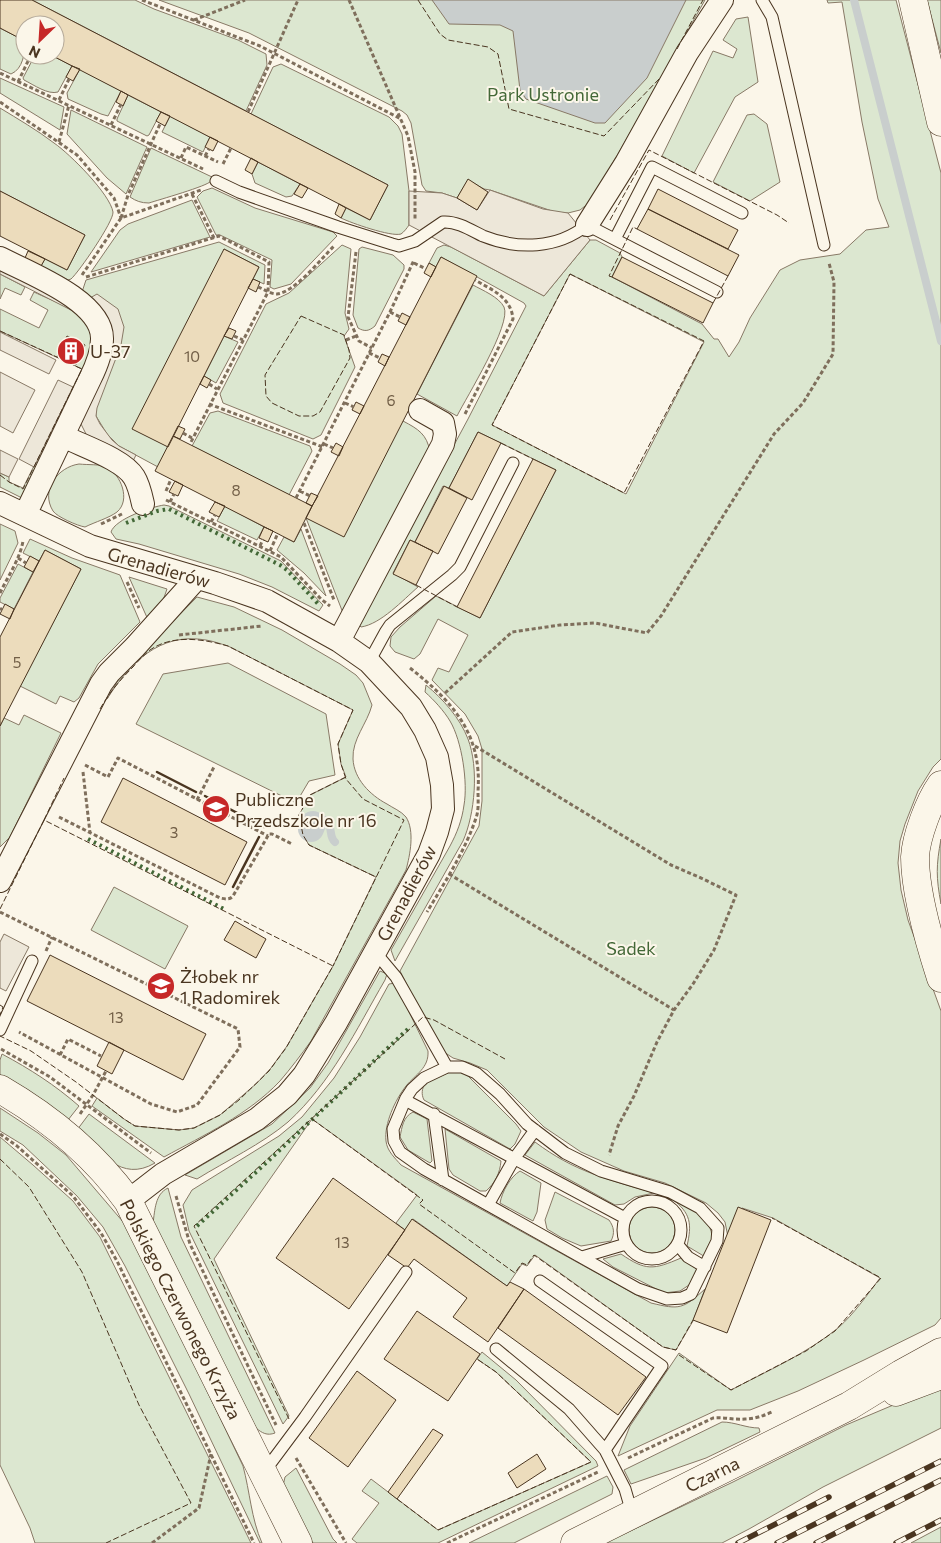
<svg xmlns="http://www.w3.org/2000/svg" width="941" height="1543" viewBox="0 0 941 1543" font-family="Commissioner,sans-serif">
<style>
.green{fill:#dce7d0;stroke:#887966;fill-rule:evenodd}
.parking{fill:#ede7d9;stroke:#887966}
.water{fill:#c9cecd;stroke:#887966}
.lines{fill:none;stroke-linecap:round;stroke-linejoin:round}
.stream{stroke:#c9cecd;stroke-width:8}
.canal{stroke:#c9cecd;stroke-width:26}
.building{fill:#ecdcbc;stroke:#4a3520}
.lane-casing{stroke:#4a3520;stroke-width:13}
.street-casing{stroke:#4a3520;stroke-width:24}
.secondary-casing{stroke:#4a3520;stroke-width:29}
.path{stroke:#7f6f5c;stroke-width:3;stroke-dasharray:4 2.5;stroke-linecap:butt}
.lane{stroke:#fbf6e9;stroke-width:11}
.street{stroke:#fbf6e9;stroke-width:22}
.secondary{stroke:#fbf6e9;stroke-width:28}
.rail-casing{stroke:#4a3520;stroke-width:5.5}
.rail{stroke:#fbf6e9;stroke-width:4;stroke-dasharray:11;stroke-linecap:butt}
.hedge{stroke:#436837;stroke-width:4;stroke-dasharray:2.5 4;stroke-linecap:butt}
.fence{stroke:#4a3520;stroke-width:1;stroke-dasharray:6 2.5;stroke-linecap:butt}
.wall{stroke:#4a3520;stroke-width:2.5}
.labels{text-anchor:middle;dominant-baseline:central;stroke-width:4;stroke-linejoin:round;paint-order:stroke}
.number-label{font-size:15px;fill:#725f47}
.park-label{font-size:18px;fill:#436837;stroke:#fbf6e9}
.poi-label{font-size:18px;fill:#4a3520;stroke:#fbf6e9;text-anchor:start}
.street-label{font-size:18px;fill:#4a3520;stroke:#fbf6e9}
</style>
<rect width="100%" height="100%" fill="#fbf6e9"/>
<path class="green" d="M32 0H135L154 9 238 40 266 54 267 65 246 111Z
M159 0H705L618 154 589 203 580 210 568 213 555 212 490 190 484 189 468 180 457 198 442 193 426 191 422 185 411 123 407 115 402 111 249 33Z
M827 0H896L941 173V759L933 767 918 791 905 824 900 841 898 863 901 890 908 920 941 1011V1318L935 1325 864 1360 798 1391 750 1410H717L618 1456 630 1426 679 1353 731 1390C767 1371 806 1354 838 1328 854 1314 867 1295 880 1278L773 1218 742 1208 740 1221 728 1237 725 1222 718 1213 706 1203 665 1183 624 1171 581 1152 544 1127 487 1070 470 1063 453 1058 444 1052 423 1017 400 971 479 826 482 801V749L478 736 465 714 432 680 438 668 449 672 468 635 438 619 420 654 414 659 395 652 390 646 391 637 400 627 436 596 480 618 556 470 478 432 449 488 443 486 415 542 410 540 393 573 418 587C403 600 381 624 361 627L358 624 468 419 526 306 524 303 441 257 436 267 429 263 437 248 444 245 451 247 544 296 590 240H596L620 253 622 257 612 277 702 324 714 339H718L729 357 739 342 750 318 780 270 800 260 840 254 866 230 889 227 878 199 862 122 842 2 828 3ZM570 274 704 342 626 494 492 425Z
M927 0H941V53Z
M748 17 758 82 735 97 694 173 662 156 713 51 733 58 737 49 723 40 736 19Z
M0 28 25 41C25 53 23 69 11 74L0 69Z
M35 55H51L72 66 58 92C48 95 34 85 24 80L23 78Z
M281 64 389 117 398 126 402 134 409 191V225C407 228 404 232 401 234 391 237 351 223 341 218L346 208 370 220 388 185 251 114 273 67Z
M80 69 121 91 108 116 101 114 68 99 67 93Z
M0 78 64 107 60 130 0 93Z
M128 95 161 112 149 135 147 136 117 121V119Z
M0 108C18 119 37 130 54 143 70 154 110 194 113 212 114 221 79 272 71 279L68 280 41 266 45 259 67 270 85 235 0 191Z
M71 110 147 147 126 194 107 178 67 134Z
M754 114 767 124 780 182 750 201 713 182 747 115Z
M170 116 210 137 203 152 162 132Z
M151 148 212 177C212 178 212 180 211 181 208 186 158 200 149 203 141 203 136 201 130 197Z
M258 162 300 184 292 196 286 197 255 183 252 174Z
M212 188 255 208 333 232 337 236 291 284 274 289 270 287 272 260 220 235H216L197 197 203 191Z
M192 200 210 237 91 272 120 230 128 224Z
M219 242 265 265 264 284 253 279 259 267 224 249 168 447 158 467 119 446 107 434 96 416 93 297 90 298 82 292 86 280Z
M342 245 351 249 345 313 349 329 344 336 355 367 321 435 313 439 223 403 220 394 266 304 289 293Z
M362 247 393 255 404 265V269L375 326C369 331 365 332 358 328L353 315 359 249Z
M0 274 25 287 21 295 5 288 0 299Z
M473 285C482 290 499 297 504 307 512 324 466 398 457 416L417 394Z
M34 292C52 301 80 309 89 328 92 333 92 341 93 347L22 498 0 487V473L9 477V482L23 488 82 369 0 331V309L39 328 48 310 30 300Z
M224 336 238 342 216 383 204 376Z
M218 411 310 446 312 451 289 495 192 446 210 413Z
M403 421C418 429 427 434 430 452L343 613 306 518Z
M79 464C88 465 100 464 107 467 121 475 131 500 117 512 109 518 95 522 85 527 78 526 57 517 53 511 40 490 58 467 79 464Z
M164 505 169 506 281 561 323 605 319 611 272 587 239 574 139 544 116 539 111 532C115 519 151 507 164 505Z
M225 506 264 527 257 540 217 521Z
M0 524 15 531 18 543 0 580Z
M301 529 326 596 304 573 277 550 284 537 294 542Z
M30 539 72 558 120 575 140 622 98 664 79 698 74 702 60 696 56 704 20 686 81 569 45 550 39 561 23 553Z
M18 564 33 572 14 609 0 602V598Z
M129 577 167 589 161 606 149 622Z
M197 597 234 607 282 630 340 664 356 675 363 683 372 705C367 724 352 739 353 759 354 779 370 795 387 804 393 808 401 811 406 817 415 831 410 855 406 870L311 1041C301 1055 291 1068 280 1081 248 1115 204 1135 164 1157L92 1106 97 1098 124 1119 135 1126 179 1130 194 1128 220 1115 257 1083 271 1068 287 1046 333 966 376 877 309 845 303 835 299 815 310 795 346 777 341 764 338 744 353 710 228 646C221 644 213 641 206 640 159 632 130 663 107 699L123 672Z
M228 663 326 714 335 775 309 781 296 803 136 724 163 674Z
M426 685C443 699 460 718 468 739 479 768 475 814 463 841L395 961 391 950 450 846C457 833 462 820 464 805 468 783 462 741 450 721 444 711 434 700 425 692Z
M24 715 61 733 10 837 0 847V726L4 718 19 725Z
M941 839V904C936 877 936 866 941 839Z
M114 887 188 926 165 969 91 930Z
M380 971 387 974 385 980C356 1030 331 1083 288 1122 262 1144 226 1161 197 1179L185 1175 272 1124 310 1088 328 1063Z
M395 983 428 1051C429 1068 416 1074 406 1086 395 1100 384 1124 386 1141 387 1151 395 1158 401 1165L651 1303C680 1310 683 1309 705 1289L693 1321 676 1350 663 1347 535 1255 527 1266 522 1264 507 1286 413 1219 405 1230 396 1223 417 1195 312 1119 214 1259 289 1416 283 1424 189 1231 183 1205 192 1190 279 1136 302 1117 334 1078 360 1037 389 984Z
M2 1054C30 1069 55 1085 79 1106L68 1120 10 1080 0 1075V1060Z
M450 1072H461L468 1076 516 1124 521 1131 515 1144 510 1149 424 1100C421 1094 422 1089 425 1083Z
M0 1108 38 1133 66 1155 124 1223 151 1274 243 1466C250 1492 251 1518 262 1543H260L189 1394 125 1266 103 1227 77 1196 23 1145 0 1131Z
M413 1112 427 1119 432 1161 430 1163 408 1150 400 1137C402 1127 403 1117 413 1112Z
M89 1114 155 1163C121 1183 100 1152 77 1130Z
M445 1129 501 1161C500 1173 495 1183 486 1191H480L453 1175 449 1169Z
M0 1137 33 1165 73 1201 100 1237 251 1543H35L30 1528 0 1465Z
M535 1142C575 1172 607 1179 654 1193L635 1197 624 1204 615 1205 525 1155Z
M520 1171 541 1183 537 1212 533 1221 500 1203C502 1192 510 1177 520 1171Z
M168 1188 181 1237 275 1433C267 1436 262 1433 256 1428L153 1223C155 1210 155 1194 168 1188Z
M555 1192 609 1220C614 1227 615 1233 611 1241L581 1246 562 1238 547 1229 545 1220Z
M672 1199C687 1206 713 1218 712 1239 712 1245 709 1252 707 1258L687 1246C692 1224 691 1213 672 1199Z
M629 1230a23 23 0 1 1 46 0a23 23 0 1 1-46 0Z
M621 1254C646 1271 653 1270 681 1258L698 1270 689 1285 680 1291 664 1293 613 1267 603 1259Z
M482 1352 516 1380 596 1461 598 1466 438 1543H357L352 1539 379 1503 362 1491 371 1479 438 1530 591 1462 496 1372 477 1359Z
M941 1387V1428L823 1487 749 1529 722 1543H605L733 1482 846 1425 898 1403Z
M722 1422C735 1422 746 1428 759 1428L760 1432 706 1458 631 1484 624 1470Z
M296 1468 333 1539 337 1543H313L311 1540 283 1486 285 1477Z
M607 1476 613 1487 612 1494 514 1543H469Z
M941 1527V1543H911Z"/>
<path class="parking" d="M490 190 543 209 568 213 590 240 544 296 409 225V191L442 193 457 198 477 210Z
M0 266 73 302V311L0 274Z
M97 294 118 309 124 327 121 345 97 408 96 416 100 424 112 440 119 446 136 455 131 465 90 442 79 420 103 357 90 298Z
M0 332 56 360 49 374 0 350Z
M0 372 35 390 13 433 0 426Z
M58 380 73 387 34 467 19 459Z
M0 450 18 459 9 477 0 473Z
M4 934 29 947 6 991 0 988V942Z"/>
<path class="water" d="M432 0H686L647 78 605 123H595L526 99 520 90 513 31 500 25 449 24Z"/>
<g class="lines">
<path class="stream" d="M854 0 941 341
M325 820C334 827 328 836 335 842"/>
<path class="canal" d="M311 829 313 824"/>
</g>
<path class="building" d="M0 0H32L388 185 370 220 51 55H55V25H25V41L0 28Z
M25 54V55H35L32 61 24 56Z
M72 66 80 69 73 81 66 77Z
M121 91 128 95 123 106 116 102Z
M161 112 170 116 165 126 156 121Z
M210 137 218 141 213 151 205 147Z
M251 158 258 162 252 174 245 170Z
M468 179 488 192 477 210 457 198Z
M300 184 308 188 302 198 294 194Z
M658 189 738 230 728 249 648 209Z
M0 191 85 235 67 270 0 236Z
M339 204 346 208 341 218 335 214Z
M648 209 739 255 728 276 637 229Z
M224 249 259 267 168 447 132 429Z
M28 251 45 259 41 266 25 258Z
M441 257 477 276 344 537 306 518Z
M622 257 713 303 703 323 612 277Z
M429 263 436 267 431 277 424 273Z
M253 279 260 282 256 292 248 288Z
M402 313 410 317 406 325 398 321Z
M229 328 236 331 232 339 224 336Z
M67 336 85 345 76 365 57 357Z
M382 354 389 357 385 366 378 362Z
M204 376 211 380 207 388 200 384Z
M356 402 364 406 360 414 352 410Z
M178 426 185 429 180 439 173 436Z
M478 432 501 443 472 500 449 488Z
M173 436 312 506 294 542 155 471Z
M336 443 343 447 339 456 331 452Z
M533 459 556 470 480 618 457 607Z
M175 481 183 485 178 496 169 492Z
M444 486 467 498 438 554 415 542Z
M311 493 318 496 312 506 306 503Z
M215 502 225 506 219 517 209 512Z
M264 527 273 531 268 542 259 538Z
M410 540 433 551 416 585 393 574Z
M45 550 81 569 0 726V637Z
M30 556 39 561 33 572 24 567Z
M5 604 14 609 10 619 0 614Z
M123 778 247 842 225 885 101 822Z
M235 921 266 939 256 958 224 940Z
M50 955 206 1034 183 1080 27 1001Z
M109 1042 124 1050 112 1074 97 1066Z
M333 1178 405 1230 349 1309 276 1258Z
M738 1207 771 1220 727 1333 693 1320Z
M412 1219 507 1286 510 1282 524 1289 488 1342 453 1317 467 1298 414 1259 407 1268 388 1255Z
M524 1289 646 1377 618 1415 498 1328Z
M417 1311 480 1354 448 1401 384 1359Z
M357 1371 396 1400 348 1467 309 1438Z
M433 1429 443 1435 397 1499 388 1492Z
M537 1454 546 1469 517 1488 508 1473Z"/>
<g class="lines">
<defs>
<path id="lane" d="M762 0 772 17 824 245
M216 181 239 192 338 227 392 244 399 246 415 241 443 222C457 221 471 230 483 236 518 250 557 249 587 225L717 292
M615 239 652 167 742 213
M369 662 386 631 390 625 452 575 460 567 513 463
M375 952 396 977 447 1067
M0 1030 32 961
M447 1067H462L476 1073 500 1094 527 1124 565 1153 601 1171 670 1192 700 1208 718 1228 717 1241 691 1294 682 1298 667 1299 638 1289 424 1169 400 1152 394 1141 393 1129 406 1098 412 1089 424 1078Z
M405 1100 625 1218
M434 1114 443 1180
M623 1230a29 29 0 1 1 58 0a29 29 0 1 1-58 0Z
M488 1205 514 1159 535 1130
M678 1245 688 1257 705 1267
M582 1257 626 1244
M540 1281 662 1366 605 1450
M496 1349 569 1409 605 1450 625 1489 632 1513
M264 1472 305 1417 406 1272"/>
<path id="street" d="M587 225 626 163 687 53 722 0
M0 258C29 273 103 301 102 339 102 353 96 367 90 379L25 515
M63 436C82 446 123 459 134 477 139 485 141 495 143 504
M0 503 90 546 215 583 267 601 339 641 369 662 411 707 425 730 437 757 442 785 443 809 437 832 429 854 336 1023 304 1075 287 1095 257 1119 163 1174 128 1201
M339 641 443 444 445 434 443 423 420 410
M0 881 101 684 109 673 135 647 197 578"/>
<path id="secondary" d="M913 0 941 122
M941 785C929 802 916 837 915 857 915 893 930 944 941 978
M0 1089C50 1118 94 1154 128 1201L298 1543
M896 1392 941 1375
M575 1543 849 1406 901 1374 941 1352"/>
</defs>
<use href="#lane" class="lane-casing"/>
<use href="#street" class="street-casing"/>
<use href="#secondary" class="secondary-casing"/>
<path class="path" d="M142 0 260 46 401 119
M349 0 408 136 415 172V219
M194 20 245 0
M0 73 203 169
M18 82 29 59
M59 100 69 79
M0 102 77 155 114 198 121 218
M248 112 298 0
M111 125 121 104
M59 142 69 105
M205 156 209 149
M181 158 186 147 218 162
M223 164 231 148
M192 194 214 238
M121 218 128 195 160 124
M356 252 348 317 359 341 372 348
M414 263 426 269
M82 275 121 218 201 190
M86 277 219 236 269 262 268 292 190 444
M258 287C264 289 270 294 277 294 295 292 321 259 334 246
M390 312 400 317
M234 336 243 340
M346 340 356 336
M369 353 380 358
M209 384 217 389
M345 403 354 407
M209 404 323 447
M465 414 513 319C511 297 492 290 475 280
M183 433 192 438
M324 444 333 448
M166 491 171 479
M300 491 310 496
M296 498 390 312 414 260
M166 500 281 557 321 599 330 606
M170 502 174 494
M211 522 215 515
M304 523 334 600
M101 524 122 514
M260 546 263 539
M270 551 278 533
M18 558 26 563
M127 582 139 608
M0 593C8 576 20 559 23 541
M0 608 2 610
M179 635 262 626
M410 668C453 702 482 734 478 791 478 800 479 810 476 818 465 851 445 882 427 912
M445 693 512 632 560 625 595 623 647 633 661 616 774 434 803 403 833 354 834 282 829 263
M475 746 671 865 701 878 736 895 714 950 693 984 674 1010 657 1042 634 1096 618 1126 609 1155
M85 765 108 777 118 758 268 836
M83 772 90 833
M197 800 214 767
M59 817 220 898C225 899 230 900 233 896L269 834H272L292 844
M449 874 674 1010
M0 912 238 1029 240 1047 197 1105 177 1112 151 1104 19 1032
M46 951 52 937
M1 1049 50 1077 151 1153
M60 1055 68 1039 101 1056
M80 1114 93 1095 106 1071
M0 1134 17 1146 73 1196 101 1233 117 1261 254 1543
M176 1196 190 1244 276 1425
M296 1458 346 1543
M628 1458 713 1418C724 1417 734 1420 745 1419 754 1419 763 1416 772 1412
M152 1543 199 1508 211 1454
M447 1543 598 1472"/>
<use href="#lane" class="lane"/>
<use href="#street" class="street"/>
<use href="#secondary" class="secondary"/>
<defs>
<path id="rail" d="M738 1543 829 1497
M777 1543 941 1461
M816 1543 941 1480
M896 1543 941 1520"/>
</defs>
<use href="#rail" class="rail-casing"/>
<use href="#rail" class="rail"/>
<path class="hedge" d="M126 523 157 511 169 509 280 565 287 570 320 606
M88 839 224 909
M197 1226 266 1163 409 1028"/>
<path class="fence" d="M418 0 440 34 448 40 488 47 498 54 509 109 604 136 661 77
M677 49 703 0
M610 220 649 150 777 215 789 223
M570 274 704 341 624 493 492 425Z
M612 277 609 276 633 227 637 229
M713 303 728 276
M301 316 344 335 349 350 350 358 320 412 313 416H299L272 403 266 396 265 375Z
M0 331 59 358
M501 443 533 459
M0 475 9 482 23 489 82 369 73 365
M416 585 457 607
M100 709C109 693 120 680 133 667 138 661 144 655 150 650 173 634 203 639 228 646L353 710 338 744 341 764 346 779 363 799 404 820 333 966
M346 777 310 795 299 815 303 835 309 845 376 877
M44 820 64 778
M0 909 44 820 333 966 286 1048 269 1071 239 1100 220 1115 194 1128 179 1130 135 1126 124 1119 76 1082 31 1051 0 1036
M0 1005 3 1007 0 1015
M312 1119 423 1200 419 1204 515 1273 522 1263 527 1265 534 1255 663 1347 676 1350 693 1320
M0 1159 29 1187 82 1272 139 1405 191 1503 106 1543
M679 1355 731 1390 806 1351 835 1331 881 1278 772 1218
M289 1419 194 1226 423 1017 434 1020 505 1059
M397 1499 438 1530 591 1462 496 1372 477 1359"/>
<path class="wall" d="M157 772 196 792
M205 796 264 827
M306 818 309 824 315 825
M233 887 259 837"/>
</g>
<defs>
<symbol id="building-disc" viewBox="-11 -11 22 22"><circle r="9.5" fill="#c62828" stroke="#fbf6e9"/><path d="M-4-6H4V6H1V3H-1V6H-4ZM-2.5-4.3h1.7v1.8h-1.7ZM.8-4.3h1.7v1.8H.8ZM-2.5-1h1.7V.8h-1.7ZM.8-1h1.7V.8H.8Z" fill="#fff"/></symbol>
<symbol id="school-disc" viewBox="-11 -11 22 22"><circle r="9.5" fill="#c62828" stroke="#fbf6e9"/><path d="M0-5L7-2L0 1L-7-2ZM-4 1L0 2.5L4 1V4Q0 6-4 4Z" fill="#fff"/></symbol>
</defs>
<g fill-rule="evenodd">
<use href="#building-disc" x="55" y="335" width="32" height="32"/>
<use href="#school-disc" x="200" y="793" width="32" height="32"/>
<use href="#school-disc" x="145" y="970" width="32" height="32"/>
</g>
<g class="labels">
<g class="number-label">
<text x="192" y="356">10</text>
<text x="391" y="400">6</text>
<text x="236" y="490">8</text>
<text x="17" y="662">5</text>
<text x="174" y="832">3</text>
<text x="116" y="1017">13</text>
<text x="342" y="1242">13</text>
</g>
<g class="park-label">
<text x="543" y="94">Park Ustronie</text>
<text x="631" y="948">Sadek</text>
</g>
<g class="poi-label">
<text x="90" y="351">U-37</text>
<text x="235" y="799">Publiczne<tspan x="235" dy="21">Przedszkole nr 16</tspan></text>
<text x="180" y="976">Żłobek nr<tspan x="180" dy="21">1 Radomirek</tspan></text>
</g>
<g class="street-label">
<text transform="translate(159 567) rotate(16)">Grenadierów</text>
<text transform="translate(406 893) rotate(-62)">Grenadierów</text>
<text transform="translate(181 1309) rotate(63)">Polskiego Czerwonego Krzyża</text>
<text transform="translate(712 1474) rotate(-26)">Czarna</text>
</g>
</g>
<g transform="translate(40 40) rotate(205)"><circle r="24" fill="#fbf6e9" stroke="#b4a999"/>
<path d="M0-4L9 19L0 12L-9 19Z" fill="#c62828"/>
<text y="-8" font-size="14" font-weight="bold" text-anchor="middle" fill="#4a3520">N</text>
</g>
</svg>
